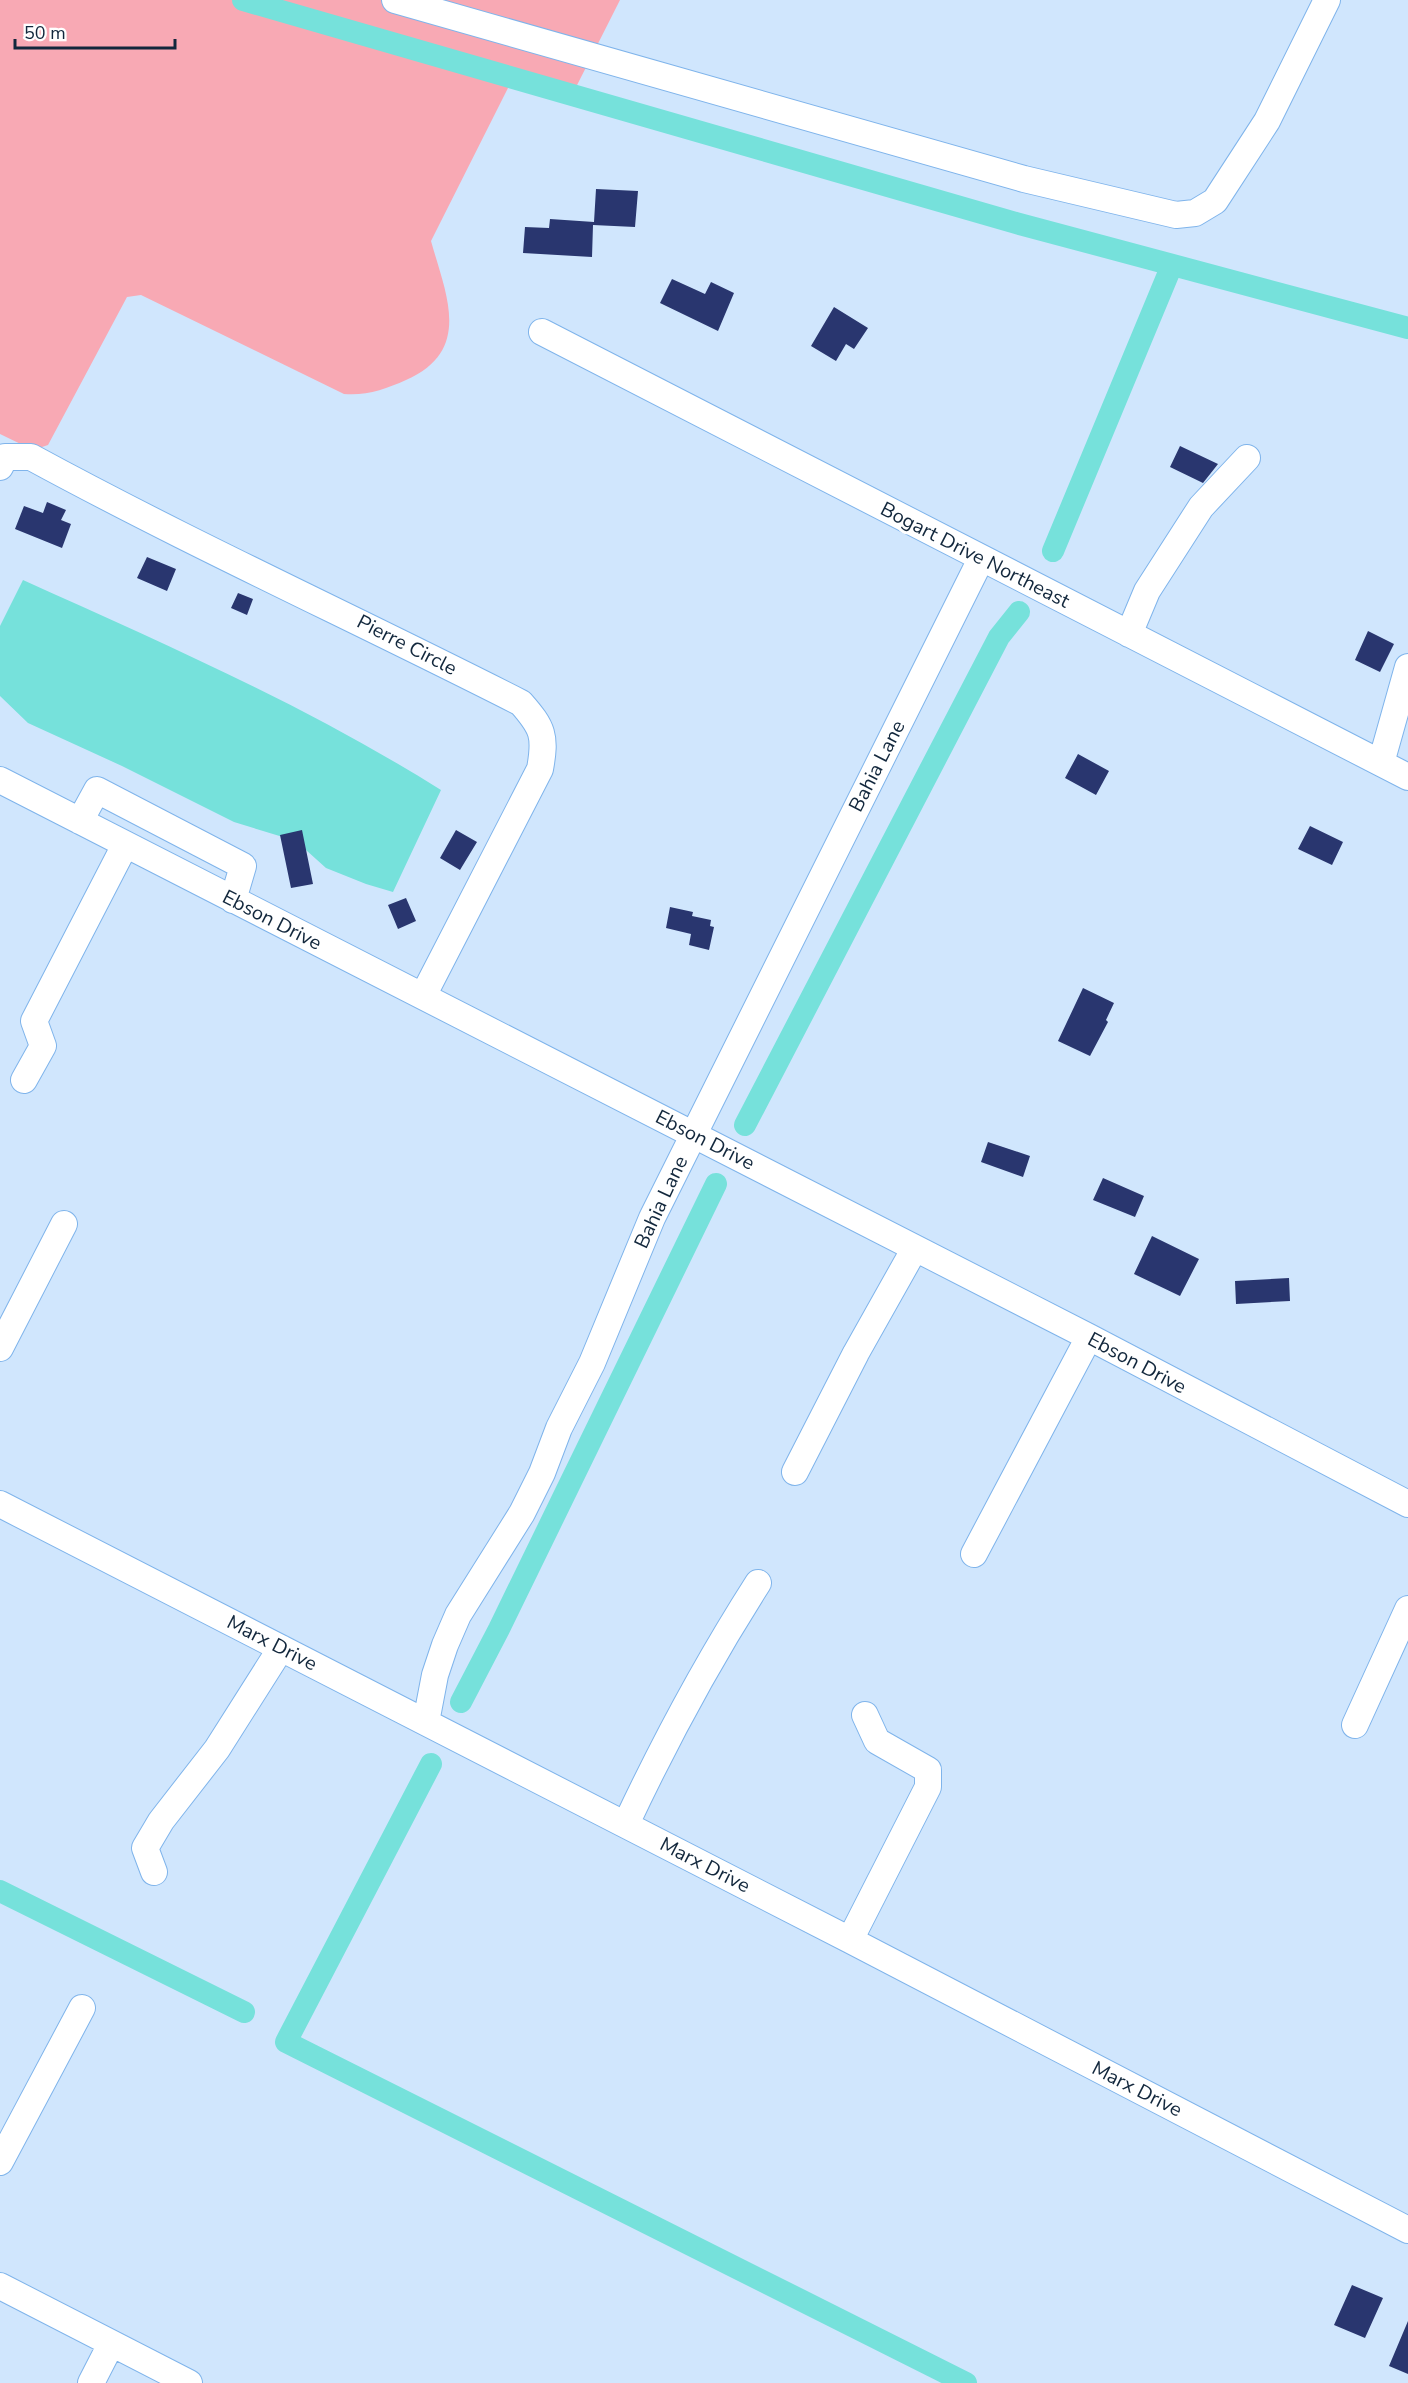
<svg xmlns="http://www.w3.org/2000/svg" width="1408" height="2383" viewBox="0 0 1408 2383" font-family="'Nunito Sans',sans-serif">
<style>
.green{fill:#f8a9b4}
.water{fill:#76e1db}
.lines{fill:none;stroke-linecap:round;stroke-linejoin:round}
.canal{stroke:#76e1db;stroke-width:22}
.building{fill:#29366f}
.minor-casing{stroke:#7fb4eb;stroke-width:28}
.minor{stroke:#fff;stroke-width:26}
.labels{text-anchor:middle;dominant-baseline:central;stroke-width:6;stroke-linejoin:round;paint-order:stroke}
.street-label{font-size:20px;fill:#12273c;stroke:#fff}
</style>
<rect width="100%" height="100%" fill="#d0e6fd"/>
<path class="green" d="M0 0H620L569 101 509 86 431 241C446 295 473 350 406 380 386 389 366 396 344 394L141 295 127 297 48 445 33 450 0 434Z"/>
<path class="water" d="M23 580C165 644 309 707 441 790L393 892 366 884 326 868 296 841 234 822 122 766 28 723 0 696V626Z"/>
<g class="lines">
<path class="canal" d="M243 0 1016 223 1408 328
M1053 551 1172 265
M745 1125 999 637 1019 612
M461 1702 499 1629 716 1184
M431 1764 286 2042 966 2383
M0 1891 244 2012"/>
</g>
<path class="building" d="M596 189 638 191 635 227 593 225 592 257 523 253 525 227 549 228 550 219 594 222Z
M672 279 705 294 711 282 734 293 718 331 660 303Z
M834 307 868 328 854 349 846 344 836 361 811 346Z
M1180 446 1218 464 1203 483 1170 467Z
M47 502 66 510 61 520 71 524 62 548 15 529 24 506 43 513Z
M147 557 176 569 167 591 137 578Z
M238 593 253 599 247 615 231 608Z
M1368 631 1394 644 1380 672 1355 660Z
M1078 754 1109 771 1096 795 1065 778Z
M1310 826 1343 842 1332 865 1298 849Z
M302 830 313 884 291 888 280 835Z
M456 830 477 842 460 870 440 858Z
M406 898 416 921 398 929 388 905Z
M670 907 693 912 692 916 711 920 710 926 714 927 709 950 689 945 691 934 666 928Z
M1083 988 1114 1003 1106 1020 1108 1022 1090 1056 1058 1041Z
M988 1142 1030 1156 1023 1177 981 1162Z
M1103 1178 1144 1196 1135 1217 1093 1200Z
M1152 1236 1199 1259 1180 1296 1134 1274Z
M1289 1278 1290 1301 1236 1304 1235 1281Z
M1352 2285 1383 2298 1365 2338 1334 2325Z
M1408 2321V2374L1389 2366Z"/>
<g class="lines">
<defs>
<path id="minor" d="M395 0 1024 179 1176 215 1195 213 1215 201 1267 121 1327 0
M542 332 1408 777
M0 467 5 457H31C191 544 358 620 521 703 543 728 546 736 540 769L423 996
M1129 634 1147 591 1201 507 1247 458
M1381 763 1408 667
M0 780 1089 1337 1408 1504
M80 821 97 790 243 866 233 900
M24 1080 43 1046 34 1021 125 845
M0 1348 64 1224
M795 1472 856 1353 915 1248
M0 1504 850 1940 1408 2230
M974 1554 1089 1337
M426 1722 435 1675 445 1645 458 1615 522 1513 542 1473 559 1428 592 1363 652 1218 981 559
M1355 1725 1408 1609
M626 1824C665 1741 708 1661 758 1583
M154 1872 145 1848 161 1821 217 1749 281 1648
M850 1940 928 1787V1770L877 1741 865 1715
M0 2162 82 2008
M0 2286 189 2383
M91 2383 111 2344"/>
</defs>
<use href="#minor" class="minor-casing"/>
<use href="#minor" class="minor"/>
</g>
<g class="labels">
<g class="street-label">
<text transform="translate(975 555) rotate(27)">Bogart Drive Northeast</text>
<text transform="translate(407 645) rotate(27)">Pierre Circle</text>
<text transform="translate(877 766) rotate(-63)">Bahia Lane</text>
<text transform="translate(272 920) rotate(27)">Ebson Drive</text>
<text transform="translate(705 1140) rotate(27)">Ebson Drive</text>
<text transform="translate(661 1202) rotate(-65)">Bahia Lane</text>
<text transform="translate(1137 1363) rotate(28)">Ebson Drive</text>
<text transform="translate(272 1643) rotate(27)">Marx Drive</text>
<text transform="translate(705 1865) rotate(27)">Marx Drive</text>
<text transform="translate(1137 2089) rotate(27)">Marx Drive</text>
</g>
</g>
<path d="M15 39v9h160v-9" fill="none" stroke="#12273c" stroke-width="3"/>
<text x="24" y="39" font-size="18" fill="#12273c" stroke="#ffffff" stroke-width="4.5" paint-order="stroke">50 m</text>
</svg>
